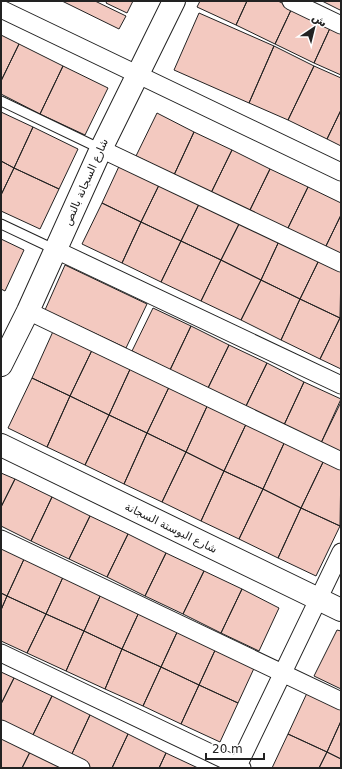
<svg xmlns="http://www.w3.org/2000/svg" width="342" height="769" viewBox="0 0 342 769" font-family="'DejaVu Sans','Noto Naskh Arabic',sans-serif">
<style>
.building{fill:#f3c9c0;stroke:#222}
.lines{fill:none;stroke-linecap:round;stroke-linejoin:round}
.service-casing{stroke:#222;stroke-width:11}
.minor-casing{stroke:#222;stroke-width:19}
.tertiary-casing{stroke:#222;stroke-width:24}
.service{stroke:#fff;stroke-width:9}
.minor{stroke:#fff;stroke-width:17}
.tertiary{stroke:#fff;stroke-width:22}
.labels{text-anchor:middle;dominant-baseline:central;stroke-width:3;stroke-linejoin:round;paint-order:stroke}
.street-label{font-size:11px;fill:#222;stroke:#fff}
</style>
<rect width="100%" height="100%" fill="#fff"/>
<path class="building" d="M62 1H95L126 16 119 29Z
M107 1H133L127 13 106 3Z
M200 1H247L236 25 197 7Z
M247 1H278L292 8 275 44 236 25Z
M322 1H341V8L340 10Z
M292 8 331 26 314 63 275 44Z
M199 13 274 46 249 103 174 70Z
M331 26 341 31V75L314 63Z
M1 35 19 44 1 81Z
M19 44 63 66 40 114 1 94V81Z
M274 46 314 66 288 120 249 103Z
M63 66 108 88 85 135 40 114Z
M314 66 341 78V110L327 139 288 120Z
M341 110V146L327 139Z
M1 112 33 127 14 168 1 161Z
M157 113 194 132 174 175 136 156Z
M33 127 78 149 59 189 14 168Z
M194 132 232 150 211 193 174 175Z
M232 150 270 169 249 212 211 193Z
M1 161 14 168 1 195Z
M121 162 161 181 141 222 102 203Z
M14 168 59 189 40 229 1 211V195Z
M270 169 308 187 287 230 249 212Z
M161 181 201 200 181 241 141 222Z
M308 187 341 203V215L325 248 287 230Z
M201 200 241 220 221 260 181 241Z
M102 203 141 222 122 263 82 244Z
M341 215V256L325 248Z
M241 220 280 239 261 280 221 260Z
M141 222 181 241 161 282 122 263Z
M1 239 24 250 5 291 1 289Z
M280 239 320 258 300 299 261 280Z
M181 241 221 260 201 301 161 282Z
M320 258 341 268 340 318 300 299Z
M221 260 261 280 241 320 201 301Z
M65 265 147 304 126 348 45 310Z
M261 280 300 299 281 340 241 320Z
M300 299 340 318 320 359 281 340Z
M153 308 191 326 170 370 132 351Z
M340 318H341V369L320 359Z
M191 326 229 345 208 388 170 370Z
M55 327 94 346 70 396 32 378Z
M229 345 267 363 246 406 208 388Z
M94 346 132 365 109 415 70 396Z
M267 363 304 382 284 425 246 406Z
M132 365 171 383 147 433 109 415Z
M32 378 70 396 47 447 8 428Z
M304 382 341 399 321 443 284 425Z
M171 383 209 402 186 452 147 433Z
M70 396 109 415 85 465 47 447Z
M209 402 248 420 224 471 186 452Z
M341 402V452L321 443Z
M109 415 147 433 124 484 85 465Z
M248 420 286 439 263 489 224 471Z
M147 433 186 452 162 502 124 484Z
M286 439 325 458 301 508 263 489Z
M186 452 224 471 201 521 162 502Z
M325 458 341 465 340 526 301 508Z
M224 471 263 489 239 539 201 521Z
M1 473 15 479 1 507Z
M15 479 52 497 31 541 1 526V507Z
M263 489 301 508 278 558 239 539Z
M52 497 90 516 69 559 31 541Z
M301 508 340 526 316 576 278 558Z
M90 516 128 534 107 577 69 559Z
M128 534 166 553 145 596 107 577Z
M1 546 25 557 7 596 1 593Z
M166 553 204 571 183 614 145 596Z
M25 557 64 575 46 614 7 596Z
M204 571 242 589 221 633 183 614Z
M64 575 102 592 84 631 46 614Z
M242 589 279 608 259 651 221 633Z
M102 592 140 610 122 649 84 631Z
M1 593 7 596 1 610Z
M7 596 46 614 27 653 1 641V610Z
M140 610 179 628 161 667 122 649Z
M46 614 84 631 66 671 27 653Z
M179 628 217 646 199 685 161 667Z
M337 630 341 631V689L314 676Z
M84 631 122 649 105 689 66 671Z
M217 646 256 664 238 703 199 685Z
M122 649 161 667 143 706 105 689Z
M161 667 199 685 181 724 143 706Z
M1 672 14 678 1 704Z
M14 678 52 696 31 739 1 724V704Z
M199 685 238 703 220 742 181 724Z
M307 693 341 709V721L327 752 288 734Z
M52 696 90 715 70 758 31 739Z
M90 715 128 734 112 768H91L70 758Z
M341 721V759L327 752Z
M1 733 32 748 22 768H1Z
M128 734 166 753 159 768H112Z
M288 734 327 752 319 768H272Z
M32 748 71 768H22Z
M327 752 341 759V768H319Z
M166 753 198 768H159Z"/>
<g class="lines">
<defs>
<path id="service" d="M1 101 101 149
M1 224 56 250"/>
<path id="minor" d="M291 1 341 25
M1 9 341 172
M101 149 341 263
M56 250 341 385
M28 311 341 461
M1 539 341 701
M1 653 242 768
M1 729 81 768
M237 768 341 552"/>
<path id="tertiary" d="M1 365 28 311 101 149 174 1
M1 445 341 610"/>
</defs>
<use href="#service" class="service-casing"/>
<use href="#minor" class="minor-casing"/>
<use href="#tertiary" class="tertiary-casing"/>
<use href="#service" class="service"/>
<use href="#minor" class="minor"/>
<use href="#tertiary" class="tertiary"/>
</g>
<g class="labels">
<g class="street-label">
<text transform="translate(86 182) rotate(-66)">شارع السجانة بالنص</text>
<text transform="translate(171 528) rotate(26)">شارع البوستة السجانة</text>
</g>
</g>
<rect width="342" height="769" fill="none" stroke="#222222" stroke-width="4"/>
<g transform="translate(314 28) rotate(35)" stroke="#ffffff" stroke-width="3" paint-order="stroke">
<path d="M0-3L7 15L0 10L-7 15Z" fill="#222222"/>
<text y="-6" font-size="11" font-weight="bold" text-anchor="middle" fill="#222222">ش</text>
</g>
<path d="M206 753v6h58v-6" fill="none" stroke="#222222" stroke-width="2"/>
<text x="212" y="753" font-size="12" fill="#222222" stroke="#ffffff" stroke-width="3" paint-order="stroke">20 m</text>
</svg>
